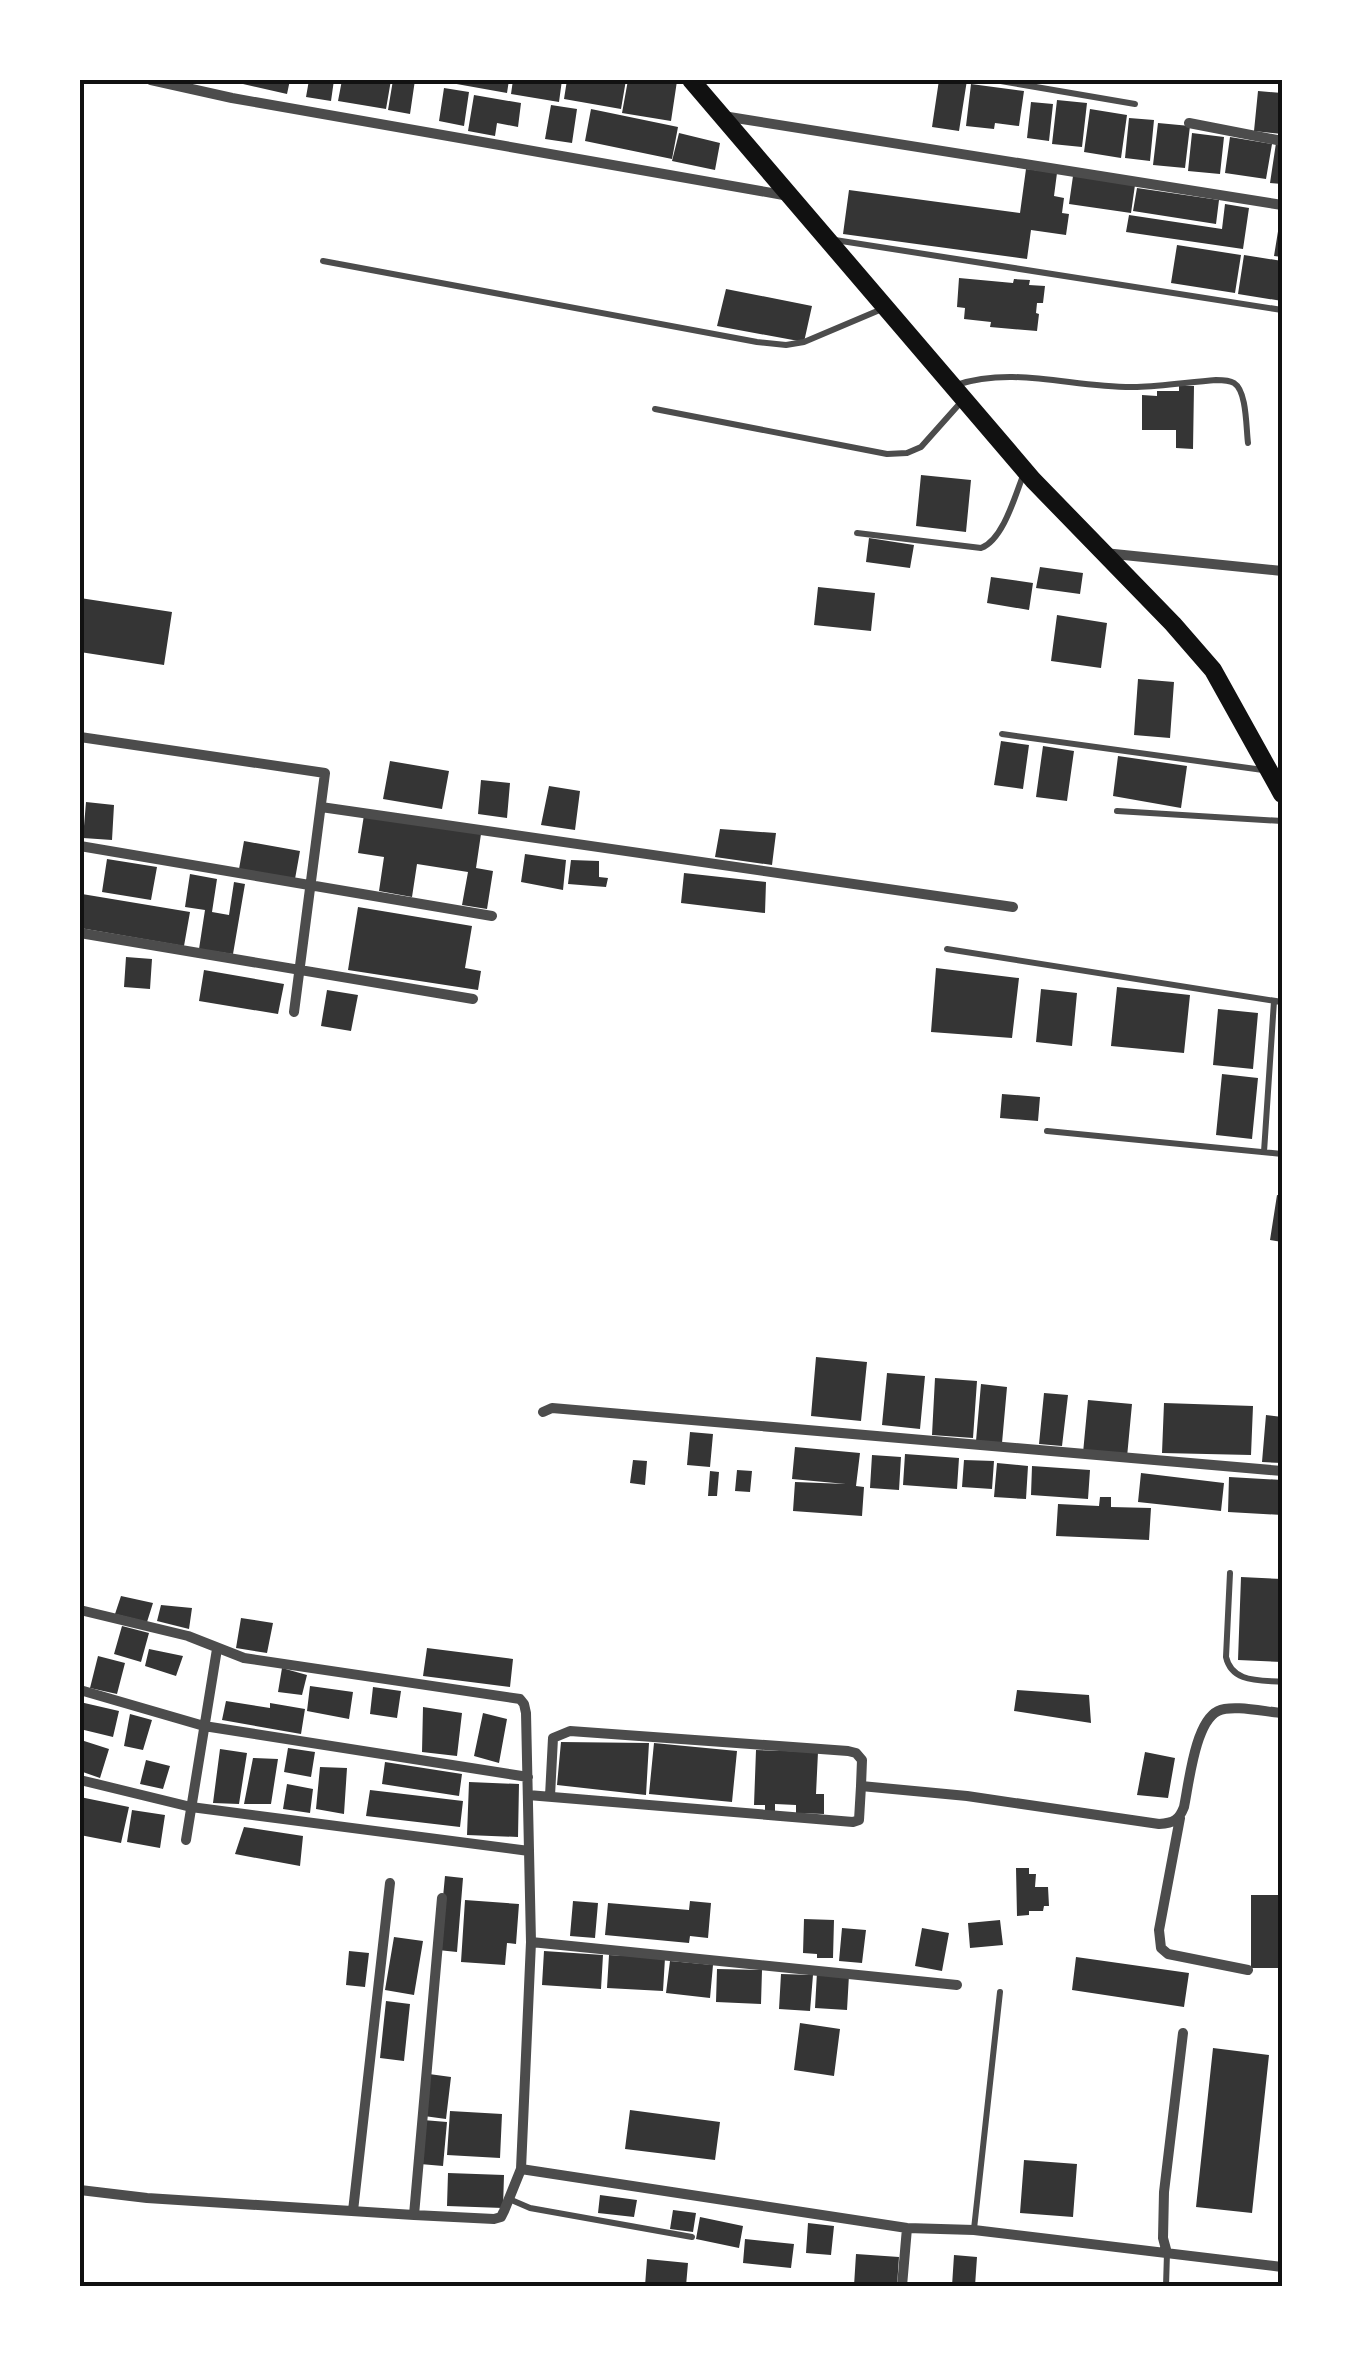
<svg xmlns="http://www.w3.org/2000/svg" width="1362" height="2366" viewBox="0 0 1362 2366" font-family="Roboto,sans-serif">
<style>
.building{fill:#353535}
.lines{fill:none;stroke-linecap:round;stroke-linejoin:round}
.service{stroke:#4c4c4c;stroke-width:6}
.minor{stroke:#4c4c4c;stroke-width:10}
.secondary{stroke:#111;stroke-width:18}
.neatline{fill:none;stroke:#111;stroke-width:4}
</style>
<rect width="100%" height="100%" fill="#fff"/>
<path class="building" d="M244 80H290L287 94 243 84Z
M309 80H334L331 101 306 97Z
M342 80H391L386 109 338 101Z
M393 80H415L410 114 388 110Z
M452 80H509L507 93 451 83Z
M513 80H562L559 102 511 94Z
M567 80H626L621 109 564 99Z
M628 80 677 81 671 121 622 113Z
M939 80H967L959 131 932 127Z
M971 84 1024 91 1019 126 995 123 994 129 966 126Z
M444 88 469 92 464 126 439 121Z
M1258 91 1282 93V134L1254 131Z
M474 95 521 103 518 127 497 123 495 136 468 131Z
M1057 100 1087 103 1082 147 1052 144Z
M1031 102 1053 104 1049 141 1027 138Z
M551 105 577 109 572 143 545 139Z
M591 109 678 127 672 159 585 141Z
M1090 109 1127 115 1121 158 1084 152Z
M1129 118 1154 120 1150 161 1125 158Z
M1158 123 1190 126 1185 168 1153 165Z
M679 133 720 143 715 170 672 161Z
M1192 133 1224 137 1220 174 1188 171Z
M1230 137 1272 144 1266 179 1225 173Z
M1276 143 1282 144V184L1270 183Z
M1026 169 1057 173 1054 196 1064 198 1062 213 1069 214 1066 235 1031 230 1027 259 843 234 849 190 1020 213Z
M1073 176 1135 185 1131 213 1069 204Z
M1137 188 1219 200 1216 224 1133 211Z
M1225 204 1249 208 1243 249 1126 232 1129 215 1222 229Z
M1280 219 1282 220V257L1274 256Z
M1177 245 1241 255 1235 293 1171 283Z
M1244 255 1282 261V301L1238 294Z
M959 278 1013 283 1014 279 1030 280 1029 285 1045 286 1043 303H1037L1036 313 1039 314 1037 331 990 327 991 322 964 319 965 308 957 307Z
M726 289 812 306 804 342 717 326Z
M1179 386H1194L1193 449 1176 448V430H1142V395L1157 396V391H1179Z
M921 475 971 480 966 532 916 526Z
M869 538 914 545 910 568 866 562Z
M1040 567 1083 573 1080 594 1036 588Z
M991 577 1033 583 1029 610 987 603Z
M818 587 875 593 871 631 814 625Z
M80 598 172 612 164 665 80 652Z
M1057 615 1107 623 1101 668 1051 661Z
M1138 679 1174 682 1170 738 1134 735Z
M1001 741 1029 745 1023 789 994 785Z
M1043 746 1074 751 1067 801 1036 797Z
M1118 756 1187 766 1181 808 1113 796Z
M390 761 449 771 442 809 383 799Z
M481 780 510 783 507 818 478 814Z
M549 786 580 791 575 830 541 825Z
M86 802 114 805 112 840 83 838Z
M364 815 481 834 476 868 493 871 487 909 462 905 468 872 417 864 412 897 379 891 384 857 358 853Z
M720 829 776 833 772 865 715 857Z
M244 841 300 851 295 879 239 869Z
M525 854 566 860 563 890 521 882Z
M107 859 157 867 151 900 102 892Z
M571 860 599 861V877L608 878 606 887 568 884Z
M684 873 766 882 765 913 681 903Z
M190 874 217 879 212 912 229 915 234 882 245 884 233 954 199 949 205 910 185 907Z
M82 894 190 912 184 946 80 928Z
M358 907 472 926 465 968 481 971 478 990 348 970Z
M126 957 152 959 150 989 124 987Z
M936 968 1019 978 1012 1038 931 1032Z
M204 970 284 984 278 1014 199 1001Z
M1117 987 1190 995 1184 1053 1111 1046Z
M1041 989 1077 993 1072 1046 1036 1042Z
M327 990 358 995 351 1031 321 1026Z
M1218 1009 1258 1013 1253 1069 1213 1065Z
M1222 1074 1258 1078 1252 1139 1216 1135Z
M1002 1094 1040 1097 1038 1121 1000 1118Z
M1277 1195 1282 1196V1242L1270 1240Z
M816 1357 867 1362 861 1421 811 1416Z
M887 1373 925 1376 920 1429 882 1425Z
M935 1378 977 1381 973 1438 932 1435Z
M981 1384 1007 1387 1002 1443 976 1441Z
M1044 1393 1068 1395 1062 1446 1039 1444Z
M1088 1400 1132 1404 1127 1457 1083 1453Z
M1164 1403 1253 1406 1251 1455 1162 1453Z
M1266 1415 1282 1417V1463L1262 1462Z
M690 1432 713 1434 710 1467 687 1465Z
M795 1447 860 1453 856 1486 864 1487 862 1516 793 1511 795 1482 846 1484 792 1479Z
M905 1454 959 1458 957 1489 903 1485Z
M872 1455 901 1457 899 1490 870 1488Z
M633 1460 647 1461 645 1485 630 1483Z
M964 1460 994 1461 992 1489 962 1487Z
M997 1463 1028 1466 1026 1499 994 1497Z
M1032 1466 1090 1470 1088 1499 1031 1495Z
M737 1470 752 1471 750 1492 735 1491Z
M710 1471 719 1472 717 1496H708Z
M1141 1473 1224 1483 1221 1511 1138 1502Z
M1229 1477 1282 1480V1515L1228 1512Z
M1100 1497H1111V1507L1151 1508 1149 1540 1056 1536 1058 1504 1099 1506Z
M1241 1577 1282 1579V1662L1238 1660Z
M121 1596 153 1603 147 1622 115 1614Z
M161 1605 192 1608 189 1629 157 1621Z
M241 1618 273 1623 267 1653 236 1648Z
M122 1626 149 1633 141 1662 114 1654Z
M427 1648 513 1659 510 1687 423 1676Z
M149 1649 183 1656 176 1676 145 1666Z
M98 1656 125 1663 117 1694 90 1688Z
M282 1668 307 1675 302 1695 278 1692Z
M310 1686 353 1692 349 1719 307 1711Z
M373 1687 401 1691 397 1718 370 1714Z
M1017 1690 1089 1695 1091 1723 1014 1711Z
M226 1701 270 1708V1703L305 1709 301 1734 222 1720Z
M80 1702 119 1711 113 1737 80 1729Z
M423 1707 462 1713 457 1756 422 1752Z
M483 1713 507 1719 499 1763 474 1756Z
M130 1714 152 1720 143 1750 124 1746Z
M81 1740 109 1749 100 1778 80 1771Z
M561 1742 649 1743 646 1795 557 1785Z
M654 1743 737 1751 732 1802 649 1794Z
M288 1748 315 1752 311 1777 284 1772Z
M220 1749 247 1753 239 1804 213 1803Z
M756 1750 818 1752 816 1794H824V1814L796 1813V1805L775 1804V1812H765V1805H754Z
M1145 1752 1175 1758 1168 1798 1137 1795Z
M253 1758 278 1759 271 1804H244Z
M146 1760 170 1766 163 1789 140 1784Z
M385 1762 462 1774 459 1796 382 1784Z
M320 1767 347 1768 344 1814 316 1809Z
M469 1782 519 1784 518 1837 467 1835Z
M287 1784 313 1789 310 1813 283 1809Z
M370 1790 463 1801 460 1827 366 1816Z
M80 1797 129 1807 121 1843 80 1835Z
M132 1810 165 1815 160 1848 127 1842Z
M244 1827 303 1836 300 1866 235 1854Z
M1016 1868H1029V1874H1036L1035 1887H1048L1049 1906H1044L1043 1911H1029V1915L1017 1916Z
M445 1876 463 1878 457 1952 438 1950Z
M1251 1895H1282V1968H1251Z
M465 1900 519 1904 516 1944 507 1943 505 1965 461 1962Z
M573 1901 598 1903 595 1938 570 1936Z
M690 1901 711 1903 708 1938 690 1936 689 1943 605 1935 608 1903 689 1910Z
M804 1919 834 1920 833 1958H817V1954L803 1953Z
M1000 1920 1003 1945 970 1948 968 1923Z
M842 1928 866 1930 862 1963 839 1961Z
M922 1928 949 1933 942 1971 915 1966Z
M394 1937 423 1941 414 1995 385 1990Z
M349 1951 369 1953 365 1987 346 1985Z
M544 1951 603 1955 601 1989 542 1985Z
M609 1955 665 1958 663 1991 607 1988Z
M1076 1957 1189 1973 1184 2007 1072 1990Z
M670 1961 713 1965 710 1998 666 1993Z
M717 1969 762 1970 761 2004 716 2002Z
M817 1972 849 1975 847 2010 815 2008Z
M781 1974 813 1975 810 2011 779 2009Z
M386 2001 410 2004 404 2061 380 2058Z
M800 2023 840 2029 834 2076 794 2070Z
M1213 2048 1269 2055 1252 2213 1196 2207Z
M429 2074 451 2077 446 2119 424 2116Z
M630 2110 720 2122 715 2160 625 2149Z
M450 2111 502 2114 500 2158 447 2155Z
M423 2120 447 2122 443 2166 420 2164Z
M1024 2160 1077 2164 1073 2217 1020 2213Z
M448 2173 504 2175 503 2208 447 2206Z
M600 2195 637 2200 634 2217 598 2213Z
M673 2210 696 2213 693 2232 670 2229Z
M700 2217 743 2226 739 2248 696 2239Z
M808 2223 834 2226 831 2255 806 2253Z
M745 2239 794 2244 791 2268 743 2263Z
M856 2254 899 2257 897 2286H854Z
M954 2255 977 2257 975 2286H952Z
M647 2259 688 2263 686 2286H645Z"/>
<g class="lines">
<path class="service" d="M995 80 1135 104
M835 240 1282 310
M323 261 757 342 786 345 804 342 882 309
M956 385C1016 365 1076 389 1137 387 1163 386 1190 382 1216 380 1222 380 1229 380 1234 383 1247 391 1246 428 1248 443
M655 409 887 454 907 453 921 447 962 401
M857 533 981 548C1003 540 1015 496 1024 473
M1002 734 1263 770
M1117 811 1282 821
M947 949 1282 1002
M1047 1131 1282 1154
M1264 1152 1274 1001
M1230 1573 1226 1657C1232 1683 1259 1680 1282 1682
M509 2199 530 2208 692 2237
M974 2229 1000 1992
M1166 2286 1167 2253"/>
<path class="minor" d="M151 80 232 98 789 196
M723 116 1282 205
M1189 123 1282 141
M1104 553 1282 571
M80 737 325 773 294 1012
M321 807 1013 907
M80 846 492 916
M80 933 473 999
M543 1412 552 1408 1282 1471
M80 1610 188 1636 244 1658 520 1699 524 1704 526 1713 531 1942
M80 1690 204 1726 528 1777
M80 1780 191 1807 529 1851
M528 1795 853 1822 859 1820 861 1786 967 1796 1159 1824C1174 1823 1179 1820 1184 1807 1189 1783 1195 1722 1218 1711 1232 1704 1266 1712 1282 1713
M550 1796 553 1738 570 1731 848 1751 856 1753 862 1760 861 1786
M1180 1818 1159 1930 1161 1948 1168 1954 1248 1970
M186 1840 217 1649
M521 2169 907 2228 974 2230 1282 2267
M80 2190 147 2198 414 2215 442 1898
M353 2211 390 1883
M414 2215 494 2219 501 2217 504 2211 521 2169 531 1942 957 1985
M1167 2253 1163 2238 1164 2192 1183 2033
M902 2286 907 2228"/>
<path class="secondary" d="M691 80 1033 480 1173 624 1213 670 1282 794"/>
</g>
<rect width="1362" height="2366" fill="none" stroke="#ffffff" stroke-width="165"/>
<rect x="82" y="82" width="1198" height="2202" class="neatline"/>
</svg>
